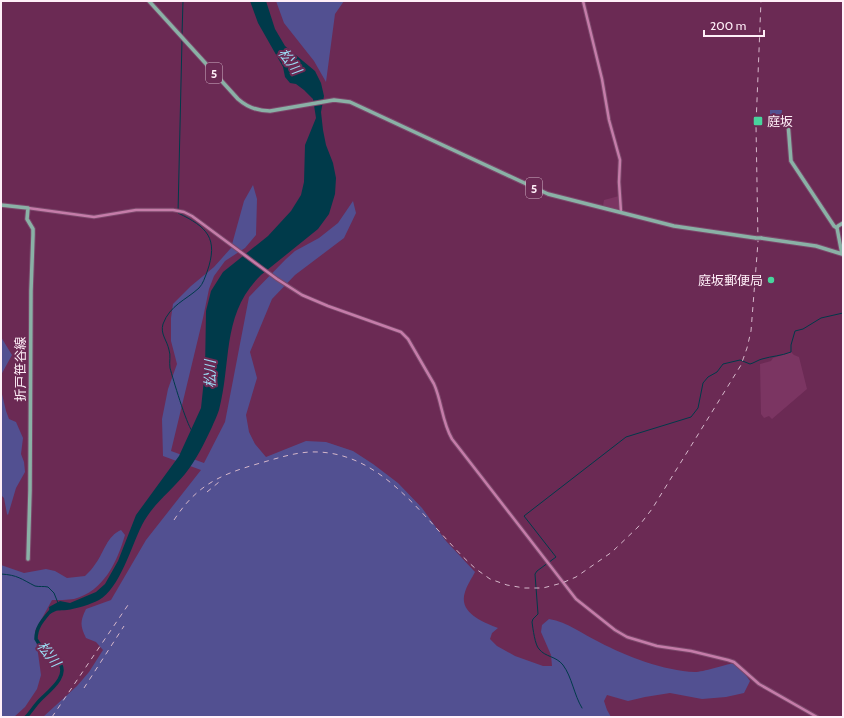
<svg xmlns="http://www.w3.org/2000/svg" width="844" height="718" viewBox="0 0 844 718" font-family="Cabin,'Noto Sans JP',sans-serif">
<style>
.built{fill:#7b3562}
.green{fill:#525091}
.water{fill:#003a4a}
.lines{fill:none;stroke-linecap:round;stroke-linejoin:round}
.stream{stroke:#003a4a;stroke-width:1}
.river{stroke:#003a4a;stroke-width:3.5}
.minor-casing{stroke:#7b486b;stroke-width:4.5}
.major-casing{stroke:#7b486b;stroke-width:5.5}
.minor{stroke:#c57ca9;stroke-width:2.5}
.major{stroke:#8ab1a6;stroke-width:3.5}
.rail{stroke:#d5b7ca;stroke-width:1;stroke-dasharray:5 5;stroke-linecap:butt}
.major-bridge-casing{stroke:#7b486b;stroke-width:5.5;stroke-linecap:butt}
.major-bridge{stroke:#8ab1a6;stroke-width:3.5}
.poi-dot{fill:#48d49d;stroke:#6b2a54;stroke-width:1.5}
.labels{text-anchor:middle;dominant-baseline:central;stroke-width:4;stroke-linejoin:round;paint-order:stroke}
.shield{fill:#6b2a54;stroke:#d3b4c7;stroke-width:1}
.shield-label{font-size:12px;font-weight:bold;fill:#ffeff8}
.poi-label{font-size:13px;fill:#ffeff8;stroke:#6b2a54;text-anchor:start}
.street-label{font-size:13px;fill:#ffeff8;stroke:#6b2a54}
.water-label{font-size:14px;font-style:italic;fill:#9bdbf3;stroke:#6b2a54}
</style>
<rect width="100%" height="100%" fill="#6b2a54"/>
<path class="built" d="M619 196 620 208 617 209 603 206 604 200Z
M791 352 794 355 799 357 807 389 772 419 769 416 764 418 761 414 760 364 771 361 773 358Z"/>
<path class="green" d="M276 1H344L335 14 326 82 314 61 284 23Z
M770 110H782L781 122 772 123V120H770Z
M253 185 257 199 256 235 245 248 225 261 214 276 209 289 203 318 171 451 204 463 225 422 249 297 286 259 295 251 319 238 338 223 353 201 356 213 344 238 295 275 272 299 250 352 257 378 246 415 249 432 255 444 266 457 306 441 326 442 353 451 373 464 398 483 422 508 446 541 475 572C472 578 467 585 465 592 458 613 483 622 498 628L492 633 490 639 497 646 515 656 543 666H552L551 655 541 632 542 625 549 619C568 622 582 634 599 642 626 656 664 671 695 672 703 672 724 665 734 663L741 668 750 681 744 693 726 697 702 699 670 693 645 697 628 701 607 695 604 701 607 710 611 717H43L77 686 89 672 103 650 96 642 86 638C80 626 80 621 86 609L111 600 146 540 201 470 163 456 162 419 168 389 177 364 171 341V318L173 304 191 286 214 267 231 248 244 201Z
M1 337 12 355 1 375Z
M1 390 6 411 9 419 16 422 23 438 21 454 24 462 25 472 16 488 8 515 7 514 4 498 1 495Z
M121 530 125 535C117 562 104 591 74 599 67 600 59 600 52 600L35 631 41 675 37 689 25 707 14 717H1V565L24 573 46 569 55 571 67 578 85 576C89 572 93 568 96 563 104 552 107 536 121 530Z"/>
<path class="water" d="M250 1H266L275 29 285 46 315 71 321 83 324 96 321 112 323 130 326 145 333 163 336 178 335 194 329 214 318 229 261 275C221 314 232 361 219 410 217 416 214 422 212 427 204 444 196 460 185 474 171 491 152 505 142 525 131 547 120 588 99 600 92 604 75 609 67 610 58 611 58 609 50 614L49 607 60 601 70 603 96 592 105 584 118 561 136 515 179 456 201 408 205 370 206 311 211 291 223 272 268 236 291 211 301 195 304 182 305 145 316 118 313 99 304 90 296 84 290 83 285 77 283 67 258 23Z"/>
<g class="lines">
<path class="stream" d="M182 35 183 1
M182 40 178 213C207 227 219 238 207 272 205 277 203 284 199 288 186 300 170 305 163 324 160 334 167 340 169 350 171 355 169 362 170 368 173 379 186 423 192 431
M1 574C18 575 21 579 35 586 39 587 44 586 48 587L54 593 58 603
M582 708C574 695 572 677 563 665 556 656 545 657 539 649 535 645 533 629 532 622L533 619 538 614 535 574 537 571 556 557 524 516 626 437 691 417 698 408 703 383 708 377 717 372 723 364 740 360 750 364C754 363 758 360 762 359 772 356 781 356 791 352V345L795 331 803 329 821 318 843 313"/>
<path class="river" d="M26 717C31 712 35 705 40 700 49 691 71 675 58 661 50 654 41 649 36 639 36 626 44 619 52 609"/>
<defs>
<path id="minor" d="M583 1 602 79 609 120 620 160 619 182 621 212
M28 208 94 217 136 210H173L184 212 192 216 277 279 302 295 328 306 401 332 408 339 434 384C442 402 442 422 452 439L576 599 615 630 627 637 657 646 691 651 728 660 734 662 759 684 817 717"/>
<path id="major" d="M149 1 238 99C247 107 257 111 270 111L334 100 350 102 548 194 674 226 756 238
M772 123H788L791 161 834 226 837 228 842 254
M1 205 28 208 27 219 33 229V235L31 291 30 491 28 559
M837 228 838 226 843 223
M761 238 816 246 842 254"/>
</defs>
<use href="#minor" class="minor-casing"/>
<use href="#major" class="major-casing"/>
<use href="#minor" class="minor"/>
<use href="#major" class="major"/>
<path class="rail" d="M207 492 219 482
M174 520C196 486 219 475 257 464 275 459 292 453 310 452 385 449 427 526 476 569L490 579 507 585 524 588H543L562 583 576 577 612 552 638 527 652 509 741 365 747 348 751 331 758 242 756 125 761 1
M84 688 124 626
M52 717 128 605"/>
<defs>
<path id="major-bridge" d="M756 238H761"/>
</defs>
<use href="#major-bridge" class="major-bridge-casing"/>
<use href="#major-bridge" class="major-bridge"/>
</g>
<g class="poi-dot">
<rect x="753" y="116" width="10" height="10" rx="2"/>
<circle cx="771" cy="280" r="4"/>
</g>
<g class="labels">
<g class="shield">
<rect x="206" y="63" width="16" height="20" rx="3"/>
<rect x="526" y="178" width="16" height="20" rx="3"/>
</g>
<g class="shield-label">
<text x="214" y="73">5</text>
<text x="534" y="188">5</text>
</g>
<g class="poi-label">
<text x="767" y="121">庭坂</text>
<text x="763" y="280" text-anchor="end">庭坂郵便局</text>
</g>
<g class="street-label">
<text transform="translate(20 369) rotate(-90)">折戸笹谷線</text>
</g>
<g class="water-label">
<text transform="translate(290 61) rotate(55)">松川</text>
<text transform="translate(210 374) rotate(-90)">松川</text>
<text transform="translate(49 654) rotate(52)">松川</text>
</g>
</g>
<rect width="844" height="718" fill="none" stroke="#ffeff8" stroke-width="4"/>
<path d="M704 30v6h60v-6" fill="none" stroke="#ffeff8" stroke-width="2"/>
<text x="710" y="30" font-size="12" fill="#ffeff8" stroke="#6b2a54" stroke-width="3" paint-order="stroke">200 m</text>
</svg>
